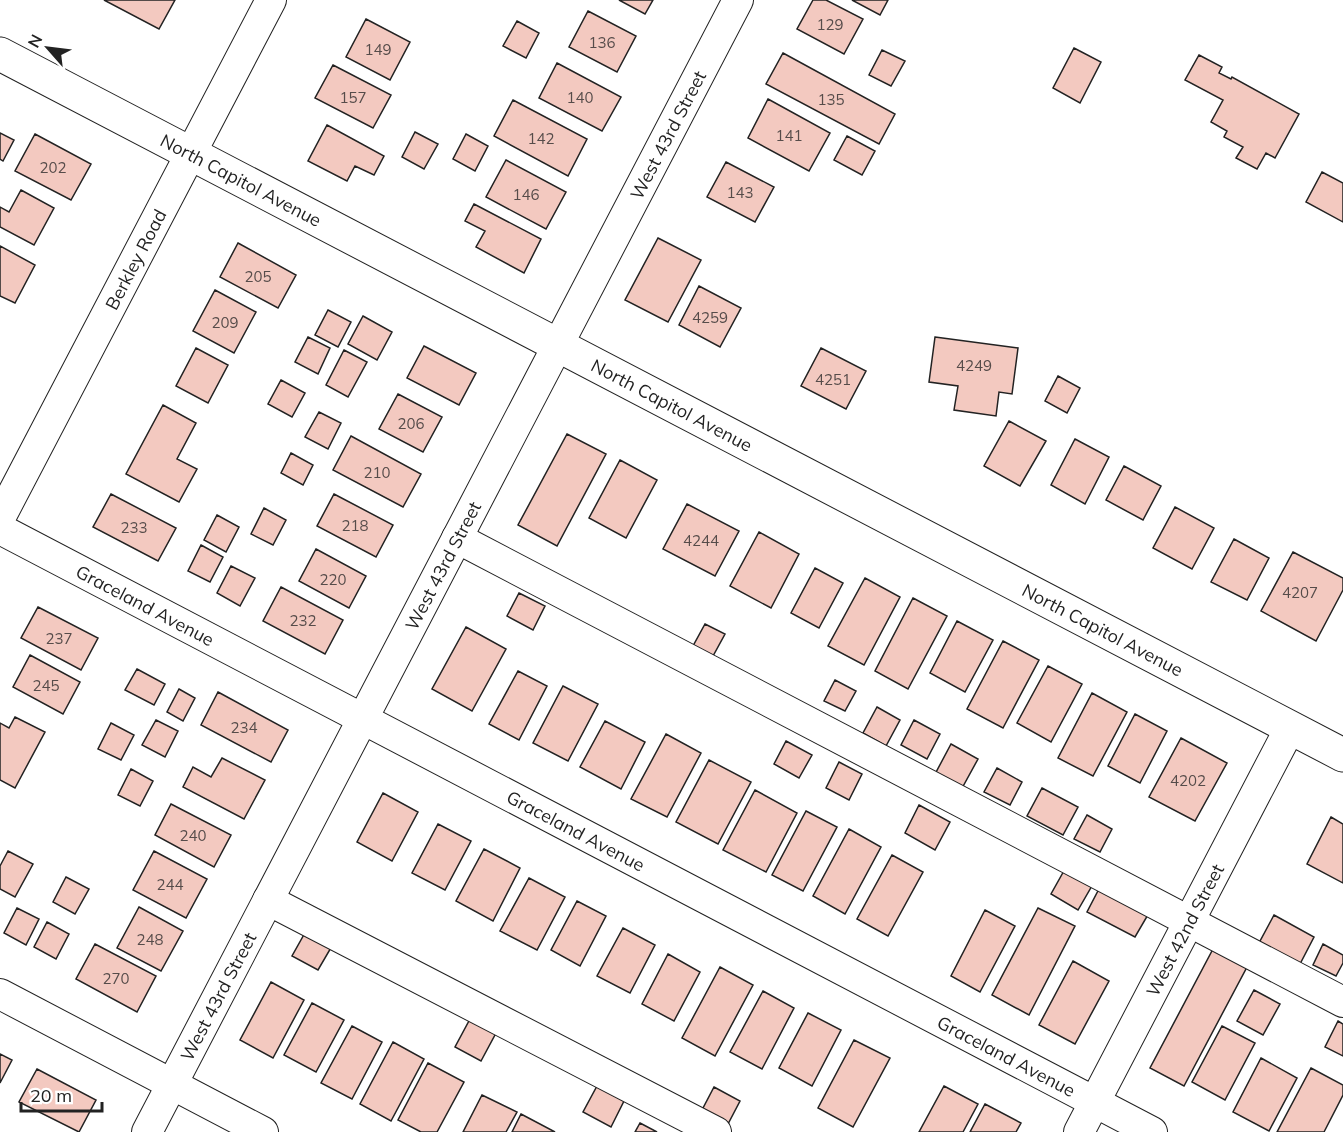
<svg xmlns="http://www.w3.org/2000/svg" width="1343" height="1132" viewBox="0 0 1343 1132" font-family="Mulish,sans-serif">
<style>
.building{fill:#f3c9c0;stroke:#222;stroke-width:1.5}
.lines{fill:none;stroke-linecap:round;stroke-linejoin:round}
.minor-casing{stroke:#222;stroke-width:32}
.major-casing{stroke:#222;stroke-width:35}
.minor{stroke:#fff;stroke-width:30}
.major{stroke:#fff;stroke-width:33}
.labels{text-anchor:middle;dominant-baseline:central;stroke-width:4.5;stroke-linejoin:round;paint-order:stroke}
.number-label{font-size:15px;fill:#564c4a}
.street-label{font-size:18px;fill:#222;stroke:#fff}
</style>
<rect width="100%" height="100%" fill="#fff"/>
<path class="building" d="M104 0H175L159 29Z
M619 0H653L645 14Z
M813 0H826L863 19 844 54 797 29Z
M852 0H888L880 15Z
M588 11 636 36 617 72 569 47Z
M366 19 410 42 390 80 346 57Z
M517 21 539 33 526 58 503 46Z
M1074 48 1101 62 1080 103 1053 88Z
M882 50 905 61 891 86 869 75Z
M783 53 895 114 879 144 766 84Z
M1199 55 1222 67 1219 73 1231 79 1232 77 1299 114 1275 158 1266 153 1257 169 1236 158 1243 147 1224 137 1227 131 1211 122 1223 100 1185 80Z
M557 63 621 97 602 131 539 98Z
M333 65 391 95 373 128 315 98Z
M768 99 830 133 809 171 748 138Z
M513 100 587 139 568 176 494 136Z
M327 125 384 156 374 175 355 166 347 181 308 161Z
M415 132 438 144 424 169 402 157Z
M0 133 14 140 3 161 0 159Z
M35 134 91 164 71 200 15 171Z
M466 134 488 146 475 171 453 159Z
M847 136 875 151 862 175 834 160Z
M506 160 566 192 546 229 486 197Z
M726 162 774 187 755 222 707 197Z
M1322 172 1343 183V222L1306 202Z
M21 190 54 208 34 245 0 227V207L9 212Z
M474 204 541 239 524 273 476 247 485 231 465 221Z
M658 238 701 260 668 322 625 300Z
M238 243 296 275 278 308 220 277Z
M0 246 35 265 15 303 0 296Z
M699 286 741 308 720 347 679 325Z
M215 290 256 312 234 353 193 331Z
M328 310 351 322 338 347 315 335Z
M363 316 392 332 377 360 348 344Z
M308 337 330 348 318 374 295 362Z
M935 337 1018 348 1012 394 999 392 996 416 954 410 958 386 929 382Z
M424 346 476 373 459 405 407 378Z
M196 348 228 365 208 403 176 386Z
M821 348 866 371 846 409 801 386Z
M344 350 367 362 348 397 326 385Z
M1058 376 1080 388 1067 413 1045 401Z
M281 380 305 393 292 417 268 404Z
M398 394 442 417 423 452 379 429Z
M163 405 196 423 177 459 197 469 179 502 126 474Z
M319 412 341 423 328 449 305 437Z
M1009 421 1046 441 1020 486 984 466Z
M567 434 606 454 557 546 518 525Z
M351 436 421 474 403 507 333 470Z
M1075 439 1109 457 1085 504 1051 485Z
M291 453 313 465 303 485 281 473Z
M620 460 657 480 626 538 589 518Z
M1124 466 1161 486 1143 520 1106 500Z
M111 494 176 528 158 561 93 527Z
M334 494 393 525 376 557 317 526Z
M687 504 739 531 715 576 663 549Z
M1175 507 1214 528 1192 569 1153 548Z
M264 508 286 520 273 545 251 534Z
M217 515 239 527 226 552 204 540Z
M759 532 799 554 771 608 730 586Z
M1234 539 1269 558 1247 600 1211 582Z
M201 545 223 557 210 582 188 571Z
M316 549 366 576 349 608 299 581Z
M1293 552 1343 578V590L1316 641 1261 611Z
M231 566 255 578 240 606 217 593Z
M815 568 843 583 819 628 791 613Z
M865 578 900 597 864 665 828 646Z
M281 587 343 620 325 654 263 621Z
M519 593 545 606 533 630 507 616Z
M913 598 947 616 908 689 875 671Z
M38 607 98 638 81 670 21 638Z
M957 621 993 640 965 692 930 673Z
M705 624 725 634 713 656 693 646Z
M466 627 506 649 472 711 432 689Z
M1003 641 1039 660 1003 728 967 709Z
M30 655 80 682 63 714 13 687Z
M1048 666 1082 684 1051 742 1017 723Z
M137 669 165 684 154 705 125 690Z
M518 671 547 686 519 740 489 724Z
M835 680 856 691 845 711 824 701Z
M563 686 598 704 568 761 533 743Z
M179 689 195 698 183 721 167 712Z
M218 692 288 730 271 762 201 725Z
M1092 693 1127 712 1093 776 1058 758Z
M877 707 900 720 886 746 863 733Z
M1135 714 1167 731 1140 783 1108 766Z
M15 717 45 732 15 788 0 780V723L9 728Z
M156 720 178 731 165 757 142 745Z
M914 720 940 734 927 759 901 745Z
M605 721 645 742 621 789 580 767Z
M111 723 134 735 121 760 98 749Z
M666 734 701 753 667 817 631 799Z
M1181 738 1227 763 1195 821 1149 797Z
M786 741 812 755 799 778 774 764Z
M951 744 978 759 961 790 934 776Z
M222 758 265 780 244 819 183 787 193 767 211 777Z
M709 760 751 782 718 844 676 822Z
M839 762 862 774 849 800 826 788Z
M997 768 1022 782 1010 805 984 792Z
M131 769 153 781 140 806 118 795Z
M1042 788 1078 807 1063 835 1027 816Z
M755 790 797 813 766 872 723 850Z
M383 793 418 812 392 861 357 842Z
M171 804 231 835 214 867 155 835Z
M919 805 950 822 935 850 905 833Z
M806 811 837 827 803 891 772 875Z
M1087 815 1112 829 1100 852 1074 839Z
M1331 817 1343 824V883L1307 864Z
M438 824 471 841 445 890 412 873Z
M849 829 881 847 845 914 813 896Z
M484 849 520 868 493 921 456 901Z
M8 851 33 864 15 897 0 889V866Z
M154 851 207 879 186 918 133 890Z
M892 855 923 872 888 936 857 919Z
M1065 869 1093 884 1078 910 1051 894Z
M66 877 89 889 75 914 53 902Z
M529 878 565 897 537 950 500 931Z
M1100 887 1149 913 1135 937 1087 912Z
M577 901 606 916 580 966 551 950Z
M139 907 183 931 161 971 117 948Z
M17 908 39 919 26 945 4 933Z
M1038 908 1075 926 1029 1015 992 995Z
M985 910 1015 926 980 992 951 976Z
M1274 915 1314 937 1300 964 1259 943Z
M47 922 69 934 56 959 34 947Z
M623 928 655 945 630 993 597 976Z
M306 931 332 946 318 970 292 956Z
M95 944 156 976 137 1012 76 979Z
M1323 944 1343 955V963L1336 976 1313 965Z
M1213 949 1247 967 1184 1086 1150 1068Z
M668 954 700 972 674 1021 642 1004Z
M1073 961 1109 981 1075 1044 1039 1025Z
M720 967 753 985 715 1056 682 1038Z
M271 982 304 1000 273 1058 240 1040Z
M1254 990 1280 1004 1263 1035 1237 1021Z
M763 991 794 1008 762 1069 730 1052Z
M312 1003 344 1020 316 1072 284 1055Z
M808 1013 841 1030 812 1086 779 1068Z
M470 1019 496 1033 481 1061 455 1047Z
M1338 1021 1343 1024V1056L1325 1047Z
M352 1026 382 1042 352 1099 321 1083Z
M1222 1026 1255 1043 1225 1100 1192 1082Z
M854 1040 890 1058 853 1127 818 1108Z
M393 1042 424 1059 391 1121 360 1104Z
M0 1054 12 1060 0 1083Z
M1261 1058 1297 1078 1269 1131 1233 1112Z
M428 1063 464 1082 437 1132H421L398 1120Z
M1311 1068 1343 1085V1095L1324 1132H1277Z
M37 1069 96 1100 79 1132 19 1102Z
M597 1086 624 1101 611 1127 583 1112Z
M944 1086 978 1104 963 1132H919Z
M714 1087 740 1101 728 1124 702 1110Z
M482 1095 517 1112 506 1132H463Z
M985 1104 1021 1123 1016 1132H970Z
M521 1114 555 1132H512Z
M640 1123 657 1132H635Z"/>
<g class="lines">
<defs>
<g id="minor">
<path id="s1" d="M0 518 271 0"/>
<path id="s2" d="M0 529 1152 1132"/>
<path d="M457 538 1343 1002"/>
<path d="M268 900 716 1132"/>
<path d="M0 994 263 1132"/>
<path id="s3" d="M147 1132 738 0"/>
<path id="s4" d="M1079 1132 1290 728"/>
</g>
<g id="major">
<path id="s5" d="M0 54 1343 755"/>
</g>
</defs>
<use href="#minor" class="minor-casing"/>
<use href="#major" class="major-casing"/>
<use href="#minor" class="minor"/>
<use href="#major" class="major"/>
</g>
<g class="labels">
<g class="number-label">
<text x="830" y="24">129</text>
<text x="602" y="42">136</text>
<text x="378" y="49">149</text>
<text x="353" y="97">157</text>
<text x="580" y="97">140</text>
<text x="831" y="99">135</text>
<text x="789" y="135">141</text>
<text x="541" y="138">142</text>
<text x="53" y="167">202</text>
<text x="740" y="192">143</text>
<text x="526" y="194">146</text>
<text x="258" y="276">205</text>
<text x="710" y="317">4259</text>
<text x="225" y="322">209</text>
<text x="974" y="365">4249</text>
<text x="833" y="379">4251</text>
<text x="411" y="423">206</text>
<text x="377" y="472">210</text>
<text x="355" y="525">218</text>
<text x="134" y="527">233</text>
<text x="701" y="540">4244</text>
<text x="333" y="579">220</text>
<text x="1300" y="592">4207</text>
<text x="303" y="620">232</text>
<text x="59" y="638">237</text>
<text x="46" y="685">245</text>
<text x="244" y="727">234</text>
<text x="1188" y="780">4202</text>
<text x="193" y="835">240</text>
<text x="170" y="884">244</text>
<text x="150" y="939">248</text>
<text x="116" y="978">270</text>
</g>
<g class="street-label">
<text stroke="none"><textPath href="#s3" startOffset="1125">West 43rd Street</textPath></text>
<text stroke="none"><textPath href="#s5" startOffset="272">North Capitol Avenue</textPath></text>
<text stroke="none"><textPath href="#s1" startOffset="292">Berkley Road</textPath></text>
<text stroke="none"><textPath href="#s5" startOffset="758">North Capitol Avenue</textPath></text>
<text stroke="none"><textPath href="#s3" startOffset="639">West 43rd Street</textPath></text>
<text stroke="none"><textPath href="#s2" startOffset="164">Graceland Avenue</textPath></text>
<text stroke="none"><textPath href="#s5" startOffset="1244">North Capitol Avenue</textPath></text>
<text stroke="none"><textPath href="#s2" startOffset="650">Graceland Avenue</textPath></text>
<text stroke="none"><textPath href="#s4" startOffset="228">West 42nd Street</textPath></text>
<text stroke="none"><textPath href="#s3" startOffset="153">West 43rd Street</textPath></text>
<text stroke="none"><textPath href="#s2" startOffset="1136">Graceland Avenue</textPath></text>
</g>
</g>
<g transform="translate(48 48) rotate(298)" stroke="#ffffff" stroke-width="4.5" paint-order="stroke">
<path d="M0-4.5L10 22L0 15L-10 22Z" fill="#222222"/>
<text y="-9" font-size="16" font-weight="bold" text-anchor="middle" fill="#222222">N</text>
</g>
<path d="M21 1102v9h81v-9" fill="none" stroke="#222222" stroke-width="3"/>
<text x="30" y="1102" font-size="18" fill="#222222" stroke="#ffffff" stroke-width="4.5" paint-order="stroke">20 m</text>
</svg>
